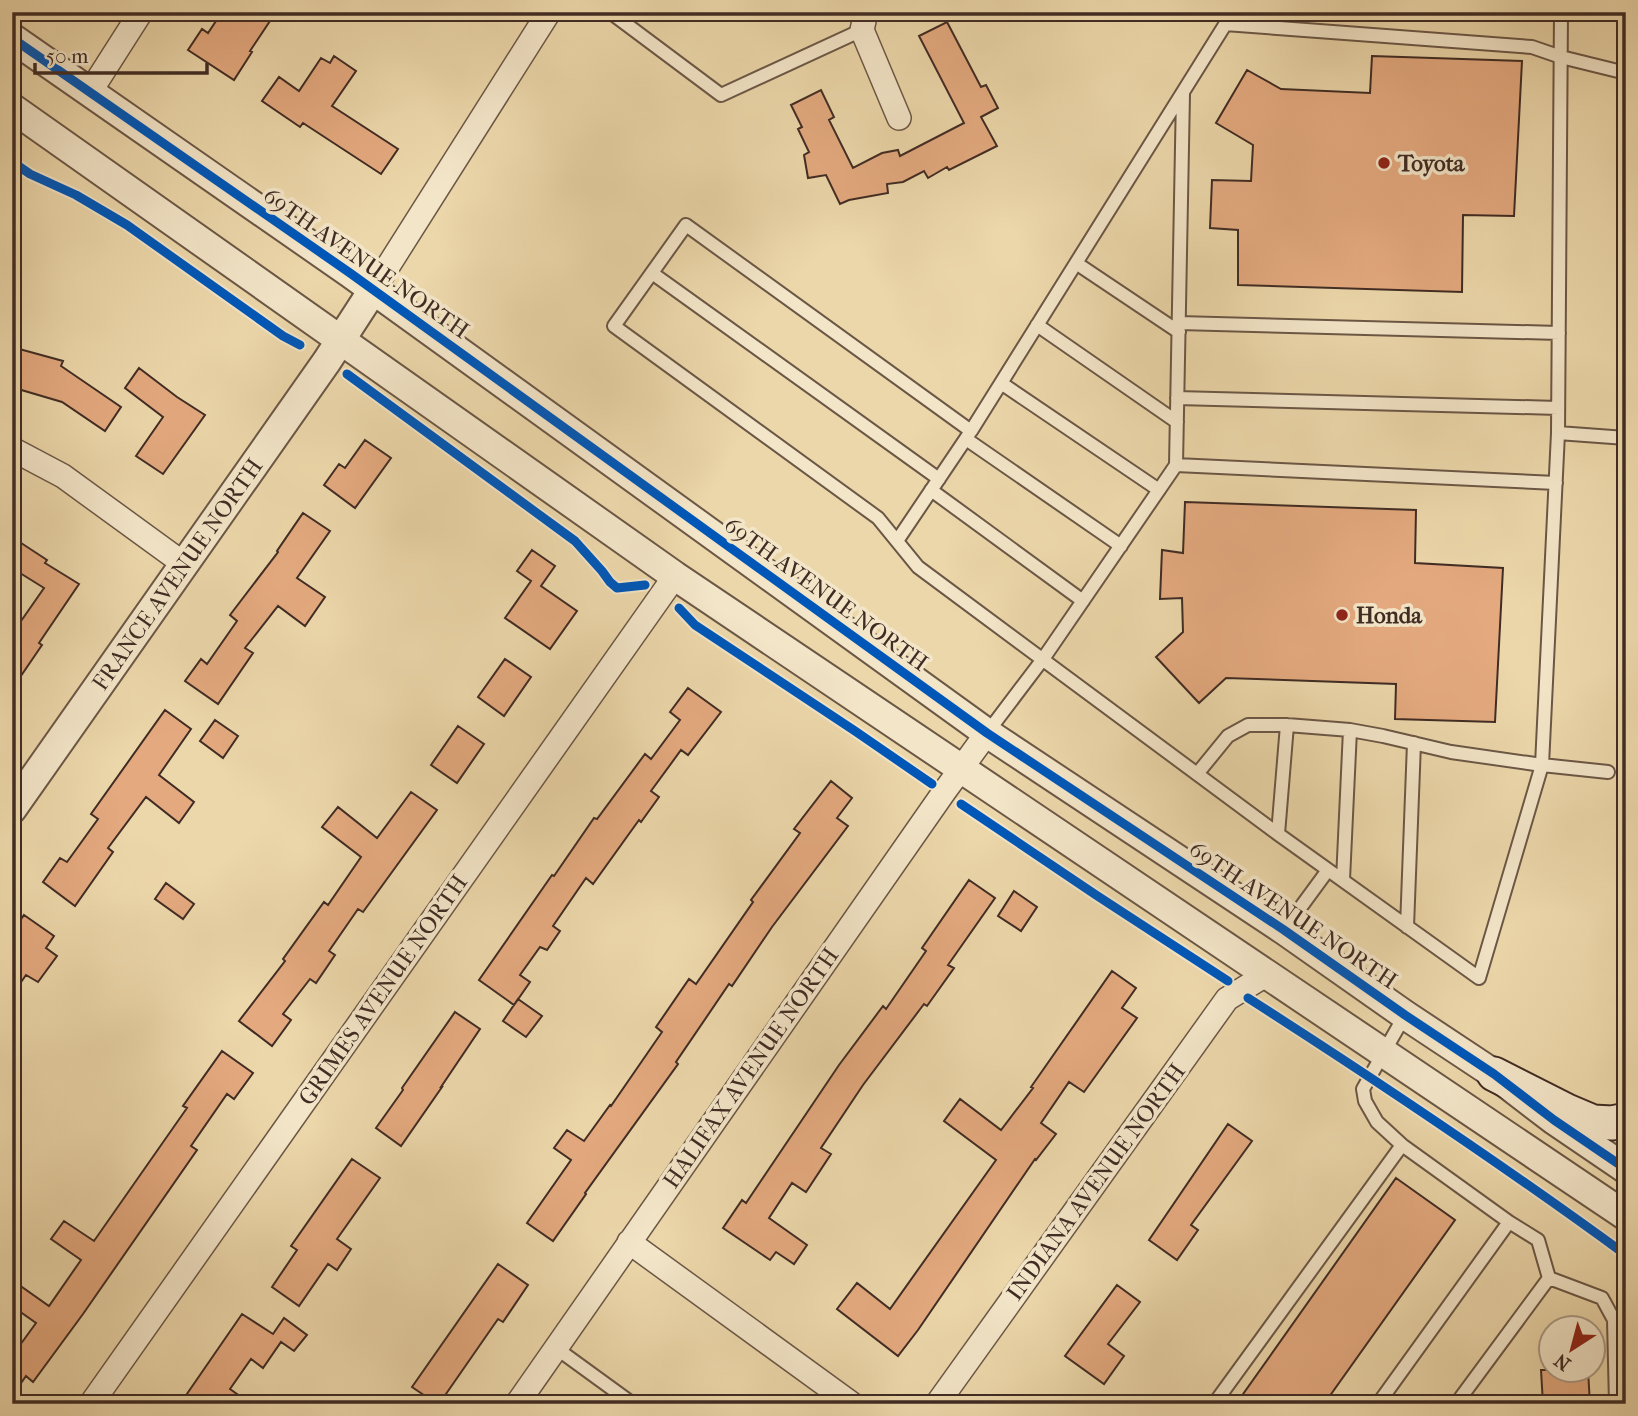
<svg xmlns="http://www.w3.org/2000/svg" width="1638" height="1416" viewBox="0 0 1638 1416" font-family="'IM FELL French Canon',serif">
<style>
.building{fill:#e4a97f;stroke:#402c24;stroke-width:2}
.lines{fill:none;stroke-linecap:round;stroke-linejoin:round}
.service-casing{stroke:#6b5746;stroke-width:16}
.minor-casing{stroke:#6b5746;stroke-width:26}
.tertiary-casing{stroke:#6b5746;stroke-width:32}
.secondary-casing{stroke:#402c24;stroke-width:37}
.service{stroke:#f3e5c8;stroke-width:12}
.minor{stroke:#f3e5c8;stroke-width:23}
.tertiary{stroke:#f3e5c8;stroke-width:28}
.secondary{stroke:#f3e5c8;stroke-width:33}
.cycleway-casing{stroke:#f3e5c8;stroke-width:13}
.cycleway{stroke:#0057b8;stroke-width:9}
.poi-dot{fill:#8f2418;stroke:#f3e5c8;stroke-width:2.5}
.labels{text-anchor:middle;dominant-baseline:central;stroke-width:7;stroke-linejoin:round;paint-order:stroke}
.poi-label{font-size:23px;font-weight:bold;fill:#402c24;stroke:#f3e5c8;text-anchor:start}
.street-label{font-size:23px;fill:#402c24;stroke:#f3e5c8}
</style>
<rect width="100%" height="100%" fill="#ecd7aa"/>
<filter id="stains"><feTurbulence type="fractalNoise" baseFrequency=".00286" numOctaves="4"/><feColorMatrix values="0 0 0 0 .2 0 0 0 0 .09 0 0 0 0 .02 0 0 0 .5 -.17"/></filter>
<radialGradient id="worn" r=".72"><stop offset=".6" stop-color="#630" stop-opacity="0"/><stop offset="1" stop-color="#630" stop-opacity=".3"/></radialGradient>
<path class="building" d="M222 12H258L270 21 250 51 252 52 234 80 188 50 202 29 208 33Z
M947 22 981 87 986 85 998 108 981 117 997 146 949 170 947 167 928 178 924 171 903 182 887 184 888 193 849 200 840 204 826 175 808 178 804 155 809 152 798 129 802 127 791 105 821 90 834 117 829 120 853 168 882 153 898 150 900 156 964 123 919 36Z
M334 56 356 71 332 106 398 149 381 174 303 123 300 127 262 101 279 77 299 91 321 58 330 63Z
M1372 56 1522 61 1514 216 1463 215 1462 292 1238 285V230L1210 228 1212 180 1251 181 1253 145 1216 123 1247 70 1281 89 1370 93Z
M12 347 63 361 61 366 121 407 105 431 62 402 18 389 20 383 12 381Z
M139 368 177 397 205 415 163 474 136 456 163 417 125 388Z
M365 440 391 458 355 508 324 485 339 464 345 468Z
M1185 502 1416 510 1415 563 1503 568 1495 722 1395 719 1396 684 1226 678 1199 703 1156 657 1183 632 1182 598 1160 599 1162 550 1183 553Z
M303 513 330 531 297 578 325 597 305 626 278 606 245 648 253 653 218 704 185 681 201 659 207 664 237 621 230 615 278 552 277 551Z
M12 537 47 560 45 563 79 584 39 643 42 645 12 689V634L44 588 12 568Z
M532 550 555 566 541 586 577 611 550 649 505 618 531 581 517 571Z
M505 659 531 677 504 716 478 697Z
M688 688 721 712 688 755 681 750 651 791 659 797 641 822 639 820 593 884 586 878 553 926 560 931 547 950 540 947 520 975 530 982 514 1005 479 980 552 875 554 876 594 818 597 819 645 754 651 759 680 720 670 712Z
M165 710 191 729 159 775 194 802 179 823 146 797 108 848 113 852 75 906 43 882 60 858 67 862 98 819 91 814Z
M215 720 238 736 223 758 200 741Z
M458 726 484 744 457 783 431 765Z
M831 781 852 798 837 818 848 826 772 927 732 986 729 984 676 1062 678 1064 585 1193 586 1194 553 1241 527 1223 571 1160 554 1148 567 1130 584 1141 610 1105 611 1106 662 1032 656 1027 689 979 696 984 753 902 751 900 800 833 794 829Z
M411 792 437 810 363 912 358 909 329 951 335 955 316 983 310 979 283 1014 291 1020 272 1046 239 1021 285 961 283 959 324 902 328 905 361 857 322 827 338 807 377 838Z
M969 880 995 898 948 965 954 968 927 1006 924 1004 863 1085 821 1148 831 1154 806 1192 792 1183 769 1218 807 1245 794 1264 776 1252 770 1260 723 1228 742 1200 746 1203 839 1065 883 1006 886 1009 926 951 922 948Z
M166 883 194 904 183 919 155 899Z
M1014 891 1037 907 1021 931 998 916Z
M24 915 54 936 46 948 57 956 38 982 26 975 12 995V932Z
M1112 971 1136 988 1122 1008 1137 1018 1084 1092 1069 1082 1041 1123 1056 1134 1036 1160 1035 1159 918 1330 898 1356 837 1309 857 1283 890 1309 996 1160 944 1121 960 1099 1001 1130 1033 1088 1031 1087Z
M518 999 542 1016 526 1037 503 1021Z
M455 1012 480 1029 441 1087H442L401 1146 376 1128 403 1090 402 1088Z
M222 1051 253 1073 234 1099 227 1094 191 1146 197 1150 83 1314 33 1382 26 1376 12 1396V1356L36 1323 12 1306V1280L49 1306 81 1260 51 1239 64 1221 94 1241 187 1108 183 1106Z
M1228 1124 1252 1141 1191 1225 1198 1230 1177 1260 1149 1240Z
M352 1159 380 1178 337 1239 351 1249 337 1270 328 1264 299 1306 272 1287 297 1250 291 1246Z
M1396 1178 1455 1220 1324 1404H1236Z
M498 1264 528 1285 503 1322 498 1319 439 1404H437L412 1387Z
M1117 1285 1140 1302 1108 1344 1124 1356 1104 1384 1065 1356Z
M242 1314 273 1334 284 1318 307 1335 294 1351 281 1342 263 1368 251 1359 230 1389 251 1404H180Z
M1541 1370H1588L1590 1404H1543Z"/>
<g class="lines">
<defs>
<path id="service" d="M610 12 721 95 862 30
M1233 12 971 431 686 225 614 326 878 518 918 567 1278 834 1479 978 1542 765 1558 433 1561 12
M1225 24 1532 47 1561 57 1626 73
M1076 263 1179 332
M652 273 939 479
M1179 323 1559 333
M1037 325 1177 422
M1001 383 1159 490
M1177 398 1558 408
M1558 433 1626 438
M966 439 1121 546
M1176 465 1183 94
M931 490 1083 601
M897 541 969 434
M987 733 1043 659 1176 465 1556 483
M1197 774 1228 736 1248 725H1287L1350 730 1383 736 1451 752 1542 765 1608 772
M1278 834 1287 725
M1343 880 1350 730
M1407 927 1414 743
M1284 930 1328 870
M1405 1015 1363 1089 1365 1101 1377 1122 1402 1145 1509 1222 1538 1240 1549 1278 1456 1404
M1549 1278 1602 1298 1614 1320 1616 1404
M556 1348 633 1404
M1214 1404 1402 1145
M1378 1404 1509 1222"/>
<path id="minor" d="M866 12 862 30 899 118
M90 92 141 12
M373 290 549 12
M12 449 63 476 184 564
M629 1242 852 1404
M91 1404 675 576
M517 1404 944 792 987 733
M937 1404 1227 999 1267 974"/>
<g id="tertiary">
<path d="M12 38 350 273 987 733 1284 930 1405 1015 1494 1074 1554 1120 1626 1169"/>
<path d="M12 108 675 576 1626 1216"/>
<path id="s1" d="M12 809 327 361 373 290"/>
</g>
<path id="secondary" d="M1494 1074 1567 1111 1593 1122 1612 1123 1626 1120"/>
</defs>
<use href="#service" class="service-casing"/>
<use href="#minor" class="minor-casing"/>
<use href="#tertiary" class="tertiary-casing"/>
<use href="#secondary" class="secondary-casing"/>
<use href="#service" class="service"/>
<use href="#minor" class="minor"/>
<use href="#tertiary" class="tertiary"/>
<use href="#secondary" class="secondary"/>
<defs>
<path id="cycleway" d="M12 38 350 273 987 733 1284 930 1405 1015 1494 1074 1554 1120 1626 1169
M12 159 17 165 30 174 76 195 127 225 283 336 300 345
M347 374 575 541 602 571 610 582 617 588 645 585
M679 608 695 625 855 731 932 784
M961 804 1096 895 1228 981
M1248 998C1376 1080 1503 1165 1626 1255"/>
</defs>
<use href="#cycleway" class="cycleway-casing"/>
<use href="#cycleway" class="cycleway"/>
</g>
<g class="poi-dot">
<circle cx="1384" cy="163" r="7"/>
<circle cx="1342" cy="615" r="7"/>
</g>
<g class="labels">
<g class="poi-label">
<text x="1398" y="163">Toyota</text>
<text x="1356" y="615">Honda</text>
</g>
<g class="street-label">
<text transform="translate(366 263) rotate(35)">69TH AVENUE NORTH</text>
<text stroke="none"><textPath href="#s1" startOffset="287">FRANCE AVENUE NORTH</textPath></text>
<text transform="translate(826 594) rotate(36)">69TH AVENUE NORTH</text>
<text transform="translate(1293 915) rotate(34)">69TH AVENUE NORTH</text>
<text transform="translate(383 990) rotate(-55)">GRIMES AVENUE NORTH</text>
<text transform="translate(751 1068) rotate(-55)">HALIFAX AVENUE NORTH</text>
<text transform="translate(1096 1182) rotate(-54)">INDIANA AVENUE NORTH</text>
</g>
</g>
<rect width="1638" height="1416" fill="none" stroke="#ecd7aa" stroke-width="42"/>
<rect x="14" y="14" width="1610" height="1388" fill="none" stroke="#402c24" stroke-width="3.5"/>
<rect x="21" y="21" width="1596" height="1374" fill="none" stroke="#402c24" stroke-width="2"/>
<g transform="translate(1572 1349) rotate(216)"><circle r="33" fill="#f3e5c8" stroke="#ab9b86" stroke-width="2"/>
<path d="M0-5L12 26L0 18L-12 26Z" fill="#8f2418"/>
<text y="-10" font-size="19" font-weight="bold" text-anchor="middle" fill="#402c24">N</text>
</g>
<path d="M35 63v10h172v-10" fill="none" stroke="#402c24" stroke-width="3.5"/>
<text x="46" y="63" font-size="21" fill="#402c24" stroke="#f3e5c8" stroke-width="5" paint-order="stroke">50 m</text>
<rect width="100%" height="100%" filter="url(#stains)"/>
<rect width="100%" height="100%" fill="url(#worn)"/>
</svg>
